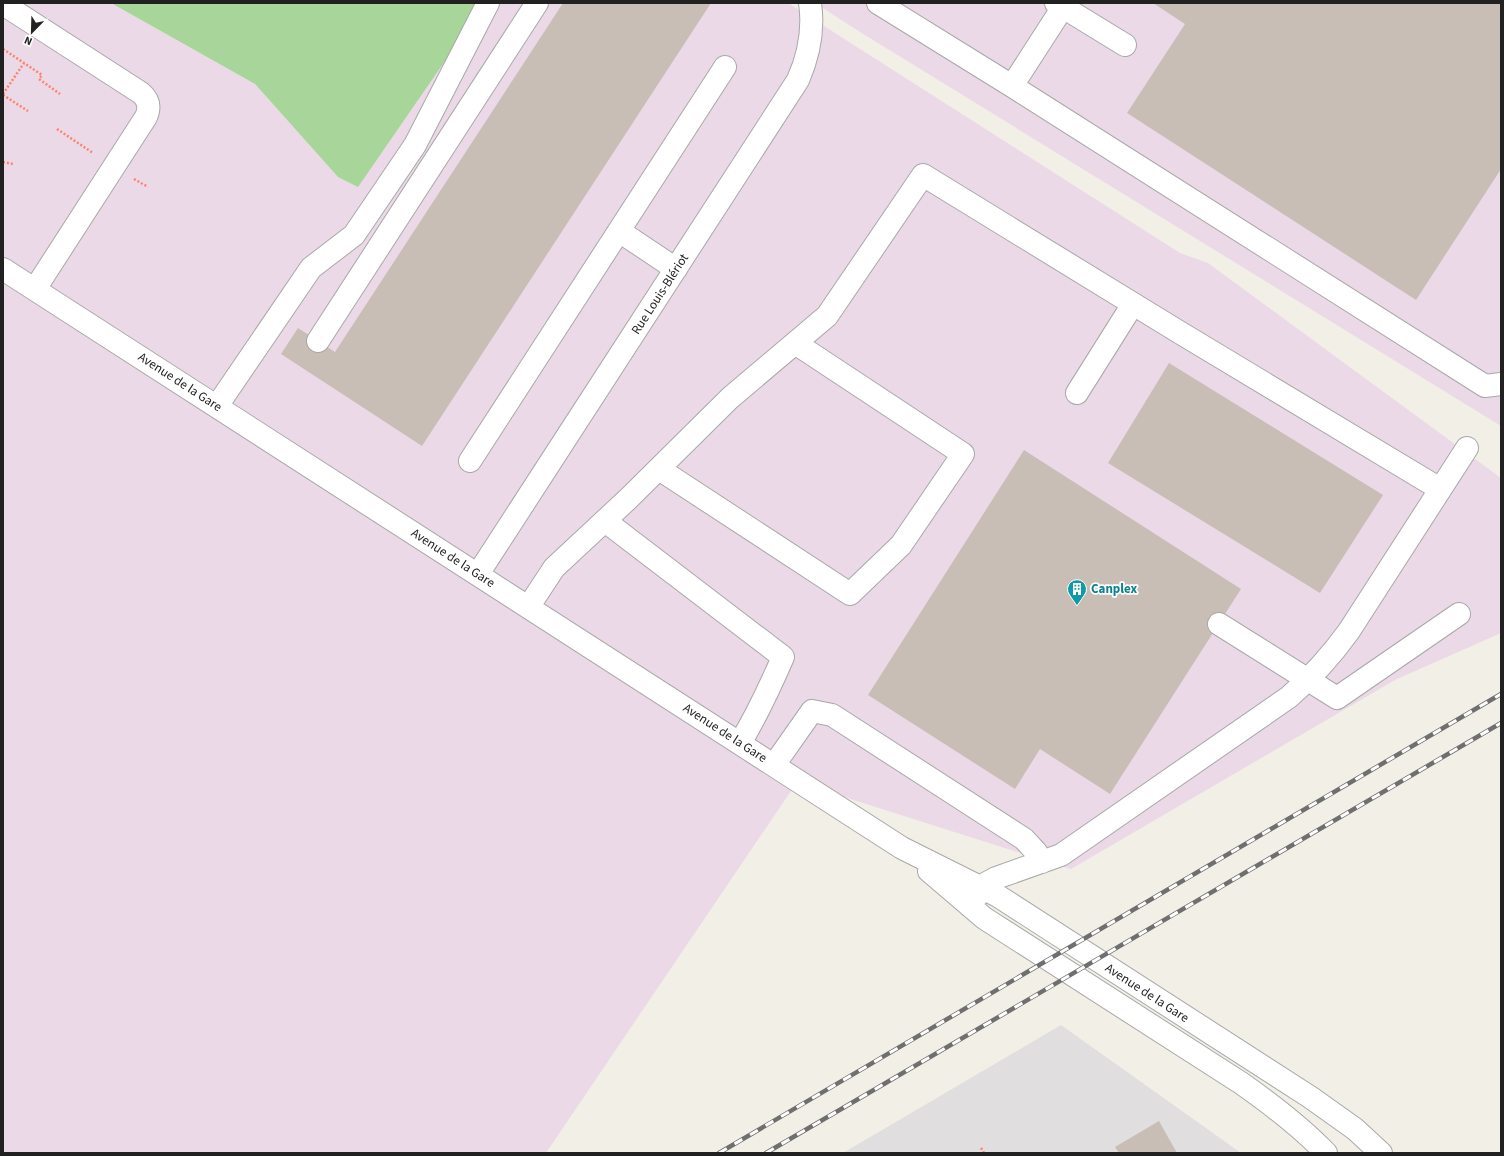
<svg xmlns="http://www.w3.org/2000/svg" width="1504" height="1156" viewBox="0 0 1504 1156" font-family="'Source Sans 3',sans-serif">
<style>
.residential{fill:#e0dede}
.industrial{fill:#ecd9e8}
.forest{fill:#a8d599}
.building{fill:#c8beb6}
.lines{fill:none;stroke-linecap:round;stroke-linejoin:round}
.minor-casing{stroke:#a8a8a8;stroke-width:24}
.path{stroke:#ff826c;stroke-width:2.5;stroke-dasharray:2 2;stroke-linecap:butt}
.minor{stroke:#fff;stroke-width:22}
.rail-casing{stroke:#6f6f6f;stroke-width:4.5}
.rail{stroke:#fff;stroke-width:3;stroke-dasharray:9;stroke-linecap:butt}
.labels{text-anchor:middle;dominant-baseline:central;stroke-width:3.5;stroke-linejoin:round;paint-order:stroke}
.street-label{font-size:13px;fill:#212121;stroke:#fff}
.culture-label{font-size:13px;font-weight:bold;fill:#0d838f;stroke:#fff;text-anchor:start}
</style>
<rect width="100%" height="100%" fill="#f2efe7"/>
<path class="residential" d="M1061 1025 1241 1153H843Z"/>
<path class="industrial" d="M3 3H111L255 84 338 177 485 3H788L1180 253 1208 263 1501 478V633L1395 680 1071 869 797 782 546 1153H3Z
M815 3H1501V426L860 32Z"/>
<path class="forest" d="M111 3H485L358 187 338 177 255 84Z"/>
<path class="building" d="M563 3H711L422 446 281 354 298 328 335 352Z
M1153 3H1501V169L1416 300 1127 113 1185 24Z
M1169 363 1383 495 1320 593 1108 463Z
M1024 450 1241 589 1110 794 1040 749 1015 789 868 695Z
M1159 1121 1177 1153H1119L1115 1147Z"/>
<g class="lines">
<defs>
<path id="minor" d="M878 3 1012 86 1485 386 1501 384
M3 4 141 93C149 100 150 108 146 117L35 289
M1063 7 1125 45
M1012 86 1063 7 1056 3
M619 231 676 269
M3 269 902 848 998 896 1310 1097 1355 1129 1381 1153
M318 341 537 3
M1077 393 1133 304
M217 406 311 268 354 235 415 145 488 3
M470 461 725 67
M659 469 850 594 901 545 963 454 795 343
M605 521 783 657C770 687 757 715 740 743
M478 574 798 80C809 55 814 30 810 3
M529 606 554 568 629 498 730 398 827 316 923 175 1179 332 1440 489
M1219 624 1337 698 1459 614
M774 765 812 711 832 715 1024 839 1036 852 1042 862
M929 871 984 918 1241 1083C1271 1104 1300 1126 1326 1153
M970 906 985 884 996 878 1061 855 1289 697C1312 677 1331 656 1349 631L1467 448"/>
</defs>
<use href="#minor" class="minor-casing"/>
<path class="path" d="M3 49 42 75 39 79 60 94
M3 94 24 63
M3 95 28 111
M57 129 93 153
M3 162 13 164
M134 179 148 187
M981 1148 984 1153"/>
<use href="#minor" class="minor"/>
<defs>
<path id="rail" d="M719 1153 1501 694
M766 1153 1501 723"/>
</defs>
<use href="#rail" class="rail-casing"/>
<use href="#rail" class="rail"/>
</g>
<defs>
<symbol id="building-pin" viewBox="-11 -11 22 30"><path d="M0 17L-7.5 6A9.5 9.5 0 1 1 7.5 6Z" fill="#0f9aa8" stroke="#fff"/><path d="M-4-6H4V6H1V3H-1V6H-4ZM-2.5-4.3h1.7v1.8h-1.7ZM.8-4.3h1.7v1.8H.8ZM-2.5-1h1.7V.8h-1.7ZM.8-1h1.7V.8H.8Z" fill="#fff"/></symbol>
</defs>
<g fill-rule="evenodd">
<use href="#building-pin" x="1066" y="578" width="22" height="30"/>
</g>
<g class="labels">
<g class="street-label">
<text transform="translate(660 294) rotate(-57)">Rue Louis-Blériot</text>
<text transform="translate(180 382) rotate(33)">Avenue de la Gare</text>
<text transform="translate(453 558) rotate(33)">Avenue de la Gare</text>
<text transform="translate(725 733) rotate(33)">Avenue de la Gare</text>
<text transform="translate(1147 993) rotate(33)">Avenue de la Gare</text>
</g>
<g class="culture-label">
<text x="1091" y="589">Canplex</text>
</g>
</g>
<rect width="1504" height="1156" fill="none" stroke="#212121" stroke-width="8"/>
<g transform="translate(32 32) rotate(203)" stroke="#ffffff" stroke-width="3" paint-order="stroke">
<path d="M0-3L7 15L0 10L-7 15Z" fill="#212121"/>
<text y="-6" font-size="11" font-weight="bold" text-anchor="middle" fill="#212121">N</text>
</g>
</svg>
